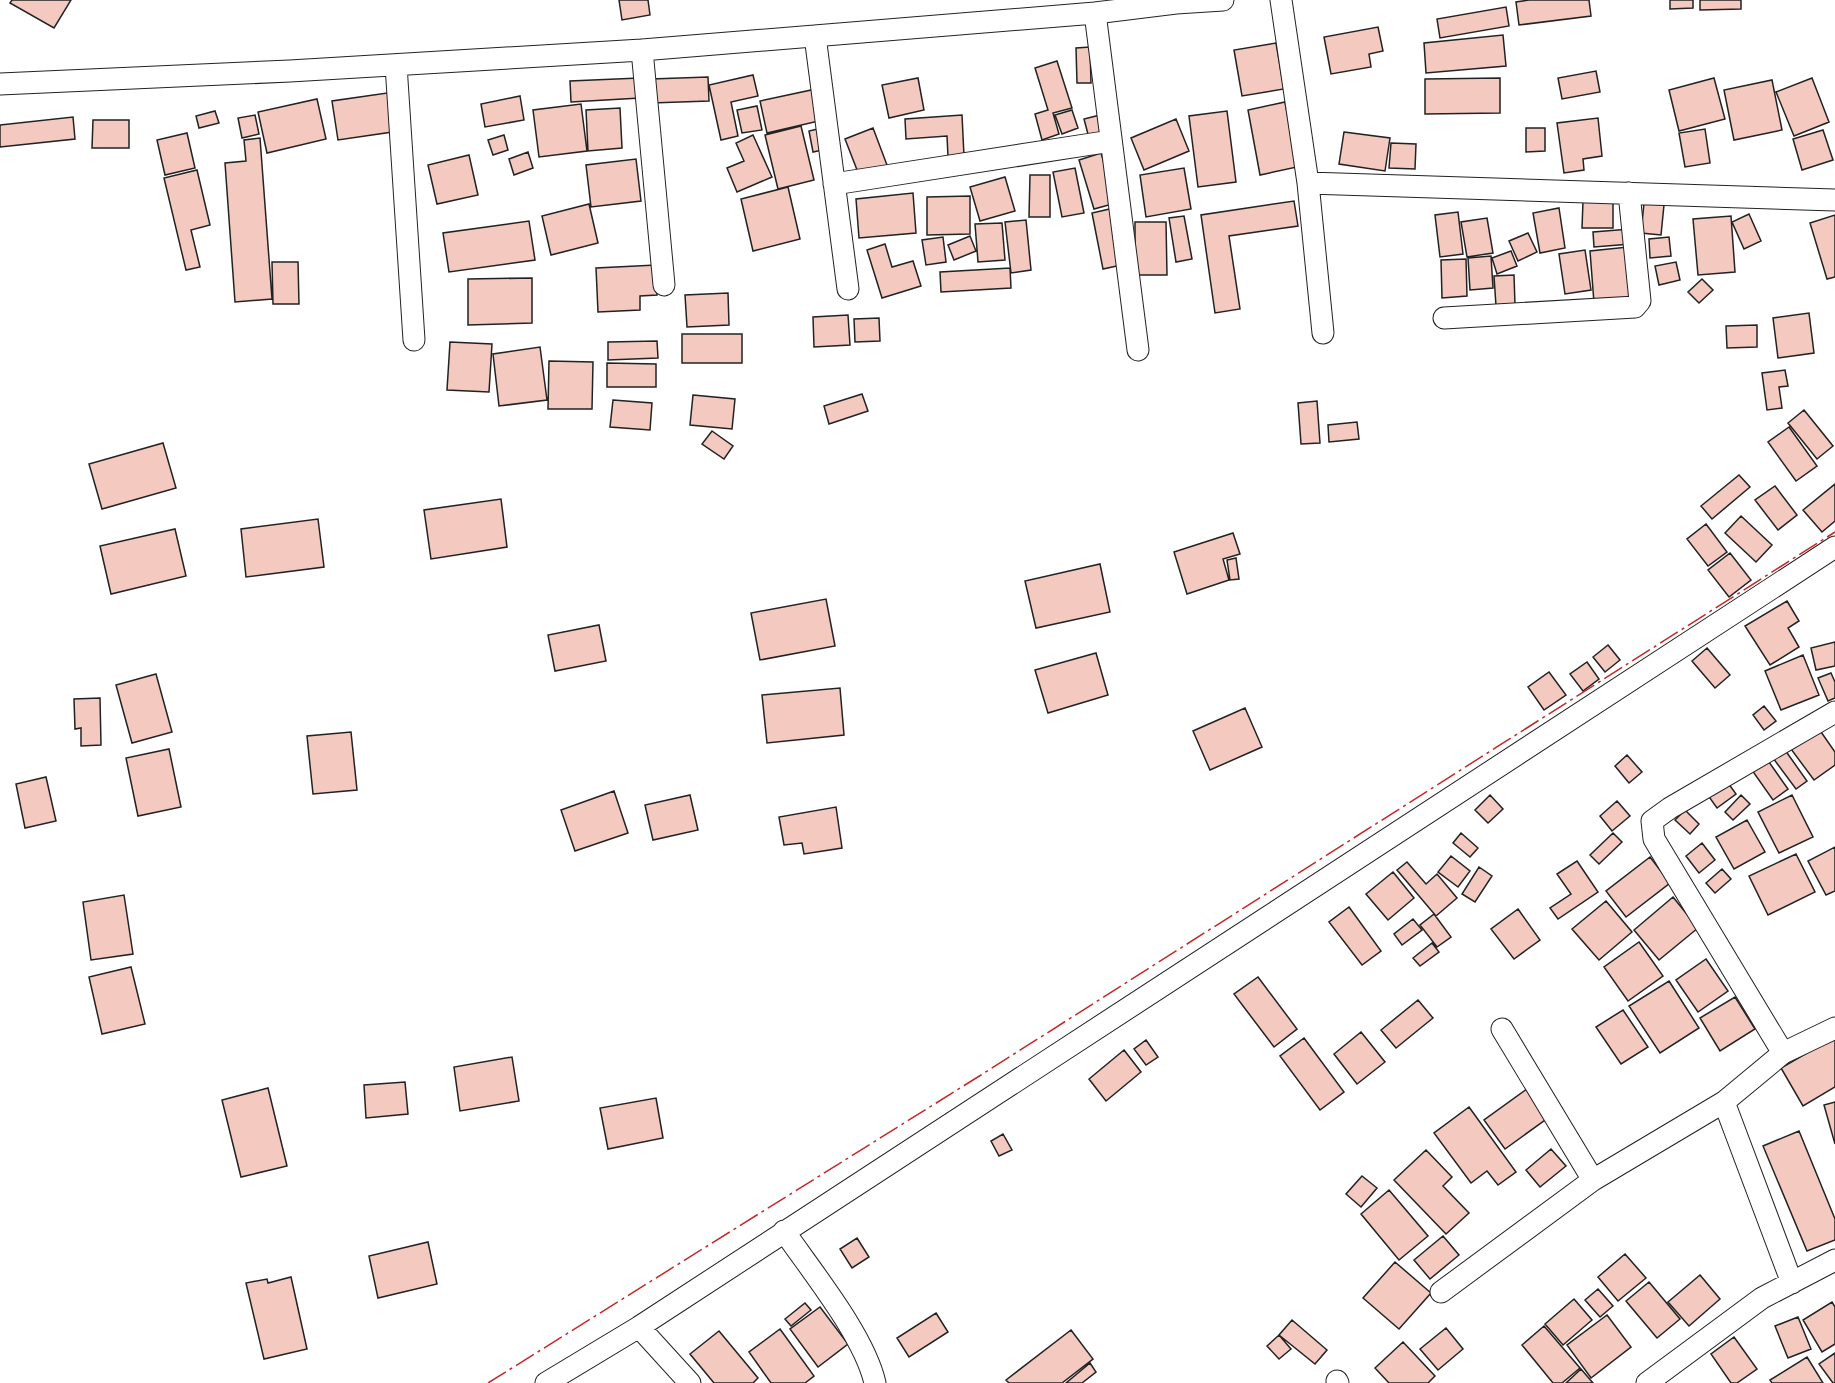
<svg xmlns="http://www.w3.org/2000/svg" width="1835" height="1383" viewBox="0 0 1835 1383" font-family="Lato,sans-serif">
<style>
.building{fill:#f3c9c0;stroke:#222;stroke-width:1.5}
.lines{fill:none;stroke-linecap:round;stroke-linejoin:round}
.street-casing{stroke:#222;stroke-width:23}
.street{stroke:#fff;stroke-width:21}
.power{stroke:#c62828;stroke-width:1.5;stroke-dasharray:21 4.5 3 4.5;stroke-linecap:butt}
</style>
<rect width="100%" height="100%" fill="#fff"/>
<path class="building" d="M12 0H71L54 28 10 3Z
M619 0H648L650 15 622 20Z
M1529 0H1589L1591 16 1519 25 1516 2Z
M1670 0H1693V8L1670 9Z
M1700 0H1741V9L1700 10Z
M1506 7 1509 26 1440 38 1437 19Z
M1378 27 1383 51 1369 54 1371 67 1331 74 1324 37Z
M1503 35 1506 66 1426 73 1424 43Z
M1276 43 1284 89 1242 96 1234 50Z
M1090 47 1091 83H1077L1076 48Z
M1057 61 1072 108 1053 113 1059 134 1042 140 1035 114 1048 110 1035 68Z
M1596 71 1600 92 1562 99 1558 78Z
M753 75 758 96 731 102 738 136 721 140 709 85Z
M708 77 709 101 651 103V79Z
M639 78 640 98 571 102 570 81Z
M918 78 924 110 889 118 882 85Z
M1500 78V113L1425 114V79Z
M1714 78 1725 119 1679 131 1669 90Z
M1812 78 1829 122 1794 136 1776 92Z
M1772 80 1782 130 1734 140 1724 90Z
M816 89 823 120 767 133 760 101Z
M394 92 399 131 338 140 332 101Z
M520 96 524 120 485 127 481 104Z
M317 99 326 139 267 153 258 112Z
M1285 102 1297 167 1260 175 1248 110Z
M581 104 587 151 539 157 533 110Z
M757 106 762 130 742 133 737 110Z
M620 108 622 148 588 151 586 110Z
M1072 110 1078 128 1062 134 1055 115Z
M215 111 219 123 199 128 196 116Z
M1227 111 1236 182 1198 187 1189 116Z
M255 115 259 134 242 138 238 118Z
M962 115 964 156 948 157 947 136 906 139 905 119Z
M1100 115 1104 133 1089 138 1084 119Z
M73 117 75 139 0 147V125Z
M1598 118 1602 156 1583 159 1584 170 1564 173 1557 123Z
M1176 119 1189 151 1144 170 1131 138Z
M93 120H129V148H92Z
M801 126 814 180 778 189 765 135Z
M822 128 827 149 813 152 809 131Z
M873 128 887 165 859 175 845 139Z
M1526 128H1545V151L1526 152Z
M1705 129 1710 163 1685 167 1679 133Z
M1823 130 1833 160 1802 170 1793 139Z
M1344 132 1390 138 1385 171 1339 164Z
M187 133 195 168 165 175 157 140Z
M504 135 508 150 493 155 488 140Z
M753 135 772 177 737 192 727 168 744 161 736 143Z
M260 138 272 299 235 302 225 163 246 161 244 140Z
M1391 143 1416 144 1415 169 1389 168Z
M528 152 533 168 514 175 509 159Z
M1101 153 1116 203 1094 209 1079 160Z
M469 155 478 195 437 204 428 165Z
M636 159 641 201 591 207 586 165Z
M1075 168 1084 213 1062 217 1053 172Z
M1184 168 1191 209 1146 217 1140 175Z
M197 170 210 225 191 230 200 267 186 270 164 178Z
M1030 175H1050V217H1029Z
M1005 177 1015 211 980 221 970 187Z
M788 187 800 239 753 251 741 199Z
M913 193 916 233 859 238 856 199Z
M970 196V234L927 235V197Z
M1294 201 1298 226 1229 236 1240 309 1215 313 1201 215Z
M1583 201H1613V228H1582Z
M1644 203 1664 205 1661 235 1641 233Z
M589 204 598 243 551 255 542 216Z
M1114 208 1126 264 1103 269 1092 213Z
M1559 208 1565 248 1540 253 1533 213Z
M1458 212 1463 254 1440 257 1435 215Z
M1749 214 1761 241 1744 249 1732 222Z
M1835 215V277L1827 279 1810 223Z
M1184 216 1192 259 1176 262 1169 218Z
M1731 216 1735 272 1698 275 1693 219Z
M1487 218 1493 253 1467 257 1461 222Z
M1026 220 1031 270 1011 273 1005 222Z
M529 221 535 260 449 272 443 233Z
M1135 222H1166L1167 275H1135Z
M1002 223 1005 260 978 262 975 224Z
M1630 229 1631 244 1594 247 1593 232Z
M1528 233 1537 252 1518 261 1509 241Z
M970 236 976 251 954 260 948 245Z
M943 237 946 262 926 265 922 240Z
M1669 237 1671 256 1650 258 1649 239Z
M885 244 892 267 913 261 921 286 882 298 867 250Z
M1628 247 1636 299 1594 303 1590 251Z
M1585 250 1591 290 1565 294 1559 254Z
M1511 251 1517 266 1497 274 1492 258Z
M1491 256 1493 288 1470 290 1468 258Z
M1466 259 1467 296 1442 298 1441 260Z
M272 262H298L299 304H273Z
M1676 262 1680 280 1659 285 1655 266Z
M656 265 657 295 640 296V310L598 312 596 268Z
M1010 268 1011 288 941 292 940 272Z
M1514 275 1515 305 1496 306 1494 276Z
M532 278V323L468 325V279Z
M1702 279 1713 290 1699 303 1688 292Z
M728 293 729 325 687 327 685 295Z
M1809 313 1814 353 1778 358 1773 318Z
M848 315 850 345 814 347 813 317Z
M879 318 880 341 855 342 854 319Z
M1757 325V347L1727 348 1726 326Z
M682 334H742V363H682Z
M657 341 658 358 608 360V342Z
M450 342 492 344 489 392 447 390Z
M540 347 547 400 499 406 493 354Z
M549 361 593 362 592 409H548Z
M607 363 656 364V387H607Z
M1785 370 1788 386 1779 387 1782 408 1767 410 1762 373Z
M862 394 868 411 829 424 824 406Z
M693 395 735 399 732 429 690 425Z
M613 400 652 403 650 430 610 427Z
M1317 401 1320 443 1301 444 1298 403Z
M1804 410 1833 446 1817 459 1788 423Z
M1357 422 1359 439 1329 442 1328 425Z
M1789 427 1817 466 1796 481 1768 442Z
M712 431 733 446 724 459 702 444Z
M163 443 176 488 102 509 89 464Z
M1739 475 1750 487 1712 519 1701 506Z
M1835 484V521L1822 532 1803 510Z
M1775 486 1797 515 1778 530 1755 500Z
M501 499 507 547 431 559 424 510Z
M1741 516 1772 545 1756 562 1725 533Z
M318 519 324 567 246 577 241 529Z
M1706 524 1727 552 1708 566 1687 539Z
M175 529 186 576 111 594 100 546Z
M1233 533 1240 554 1223 559 1229 580 1187 594 1174 552Z
M1730 553 1751 580 1729 597 1708 570Z
M1236 558 1239 579 1230 580 1227 560Z
M1100 564 1110 612 1036 628 1025 581Z
M826 599 835 646 760 660 751 613Z
M1787 601 1799 621 1788 628 1799 647 1770 665 1745 626Z
M599 625 606 661 555 671 548 635Z
M1835 642V666L1816 670 1811 648Z
M1608 645 1620 660 1605 672 1593 657Z
M1707 648 1730 675 1715 688 1692 661Z
M1096 653 1108 695 1048 713 1035 670Z
M1803 655 1819 695 1781 710 1765 671Z
M1587 662 1599 679 1583 691 1570 674Z
M1549 672 1566 695 1544 710 1528 687Z
M1831 673 1835 682V698L1828 701 1818 678Z
M156 674 172 732 132 743 116 685Z
M840 688 844 735 767 743 762 695Z
M100 698 101 745 81 746V728L75 729 74 699Z
M1764 706 1776 721 1764 730 1753 715Z
M1245 708 1262 747 1210 770 1193 731Z
M1819 729 1835 752V765L1814 780 1791 749Z
M351 732 357 790 313 794 307 736Z
M169 749 181 807 138 816 126 758Z
M1785 750 1807 781 1796 789 1773 758Z
M1627 755 1642 772 1629 783 1615 766Z
M1764 755 1788 789 1773 800 1749 766Z
M46 777 56 821 25 828 16 784Z
M1726 780 1736 794 1717 808 1707 794Z
M614 791 628 833 575 851 561 810Z
M690 795 698 830 653 840 645 805Z
M1490 795 1503 809 1488 823 1475 810Z
M1741 795 1750 804 1733 820 1725 812Z
M1792 795 1813 837 1779 853 1758 812Z
M1617 801 1630 816 1612 831 1600 816Z
M836 807 842 848 804 854 802 843 784 845 779 817Z
M1685 810 1699 824 1690 834 1675 820Z
M1747 820 1765 852 1734 869 1716 837Z
M1461 833 1478 848 1470 857 1453 843Z
M1613 833 1622 842 1599 864 1590 855Z
M1702 843 1715 860 1699 873 1686 856Z
M1835 847V891L1826 895 1808 861Z
M1796 854 1815 892 1768 915 1749 876Z
M1451 856 1470 871 1458 887 1438 872Z
M1650 857 1670 883 1626 917 1606 891Z
M1577 861 1598 892 1558 919 1550 908 1571 894 1557 874Z
M1407 862 1426 884 1437 874 1457 898 1436 916 1397 870Z
M1479 867 1492 876 1475 902 1462 894Z
M1722 869 1731 879 1715 893 1706 883Z
M1393 872 1414 898 1388 920 1366 894Z
M124 895 133 954 91 960 83 902Z
M1673 897 1698 928 1659 960 1634 930Z
M1606 901 1632 932 1599 960 1572 929Z
M1349 907 1381 951 1362 965 1329 922Z
M1518 909 1540 940 1514 959 1491 929Z
M1434 914 1451 937 1437 947 1420 925Z
M1413 919 1422 930 1402 945 1394 934Z
M1639 942 1663 976 1628 1001 1604 967Z
M1432 943 1439 952 1420 966 1413 958Z
M1706 959 1728 991 1698 1012 1676 980Z
M131 967 145 1024 102 1034 89 977Z
M1258 977 1297 1029 1274 1047 1234 994Z
M1669 981 1699 1028 1660 1053 1629 1006Z
M1735 997 1755 1029 1720 1051 1700 1018Z
M1418 1000 1433 1018 1396 1048 1381 1030Z
M1623 1010 1648 1047 1621 1064 1596 1027Z
M1361 1032 1385 1062 1357 1084 1334 1054Z
M1835 1037V1087L1803 1106 1781 1068Z
M1304 1038 1344 1092 1320 1110 1280 1056Z
M1146 1040 1158 1057 1146 1065 1134 1049Z
M1124 1050 1141 1072 1106 1101 1089 1079Z
M512 1057 519 1101 460 1111 454 1067Z
M405 1082 408 1114 366 1118 364 1085Z
M1531 1086 1552 1115 1505 1149 1484 1120Z
M268 1088 287 1166 241 1177 222 1100Z
M656 1098 663 1138 608 1149 600 1108Z
M1835 1102V1144L1824 1105Z
M1469 1107 1516 1172 1498 1185 1487 1171 1471 1183 1434 1133Z
M1799 1131 1835 1219V1240L1807 1251 1763 1146Z
M1003 1134 1012 1150 999 1156 991 1141Z
M1551 1149 1566 1166 1540 1187 1526 1170Z
M1426 1150 1452 1177 1443 1186 1469 1213 1446 1234 1394 1180Z
M1362 1176 1377 1188 1361 1207 1346 1194Z
M1389 1190 1428 1236 1399 1260 1361 1214Z
M1443 1236 1459 1255 1430 1279 1414 1260Z
M857 1238 869 1257 852 1268 840 1249Z
M428 1242 437 1284 378 1298 369 1256Z
M1625 1254 1646 1278 1618 1301 1598 1277Z
M1395 1262 1431 1293 1399 1329 1363 1298Z
M1700 1275 1720 1299 1689 1326 1668 1302Z
M291 1277 307 1349 264 1359 246 1283 267 1279 268 1283Z
M1649 1282 1680 1319 1657 1338 1626 1301Z
M1598 1289 1613 1306 1600 1317 1585 1300Z
M1574 1299 1592 1320 1563 1345 1545 1324Z
M1832 1302 1835 1307V1344L1822 1352 1803 1320Z
M805 1303 811 1310 791 1326 785 1319Z
M820 1307 848 1344 818 1367 790 1329Z
M936 1313 948 1332 909 1357 897 1338Z
M1607 1315 1631 1347 1591 1378 1567 1345Z
M1798 1317 1811 1349 1788 1358 1775 1326Z
M1292 1320 1327 1350 1315 1364 1279 1335Z
M1544 1326 1580 1368 1562 1383H1553L1522 1345Z
M1446 1328 1463 1349 1438 1370 1420 1349Z
M780 1329 814 1376 805 1383H771L749 1352Z
M1071 1330 1093 1359 1062 1383H1009L1006 1380Z
M719 1331 758 1378 753 1383H714L690 1354Z
M1279 1335 1291 1349 1279 1359 1267 1346Z
M1734 1337 1757 1369 1737 1383H1731L1711 1354Z
M1403 1342 1435 1376 1428 1383H1389L1375 1368Z
M1835 1353V1383H1833L1819 1364Z
M1807 1357 1823 1383H1772L1770 1380Z
M1090 1363 1096 1372 1082 1383H1066Z
M1581 1369 1593 1383H1566Z"/>
<g class="lines">
<defs>
<path id="street" d="M1281 0 1308 183 1323 333
M1095 13 1138 350
M815 36 848 289
M642 50 664 285
M396 65 414 340
M0 84 290 71 642 50 1095 13 1176 3 1223 0
M1308 183 1835 200
M834 184 1111 141
M1444 318 1635 307 1640 301 1629 193
M1502 1029 1593 1180
M1783 1053 1654 839 1652 821 1670 808 1835 712
M1724 1102 1792 1283
M784 1231C812 1272 864 1335 875 1383
M1441 1292 1593 1180 1724 1102 1783 1053 1835 1028
M639 1327 690 1383
M1337 1381 1338 1383
M546 1383 639 1327 1835 547
M1647 1383 1762 1298 1835 1260"/>
</defs>
<use href="#street" class="street-casing"/>
<use href="#street" class="street"/>
<path class="power" d="M488 1383 981 1075 1835 532"/>
</g>
</svg>
